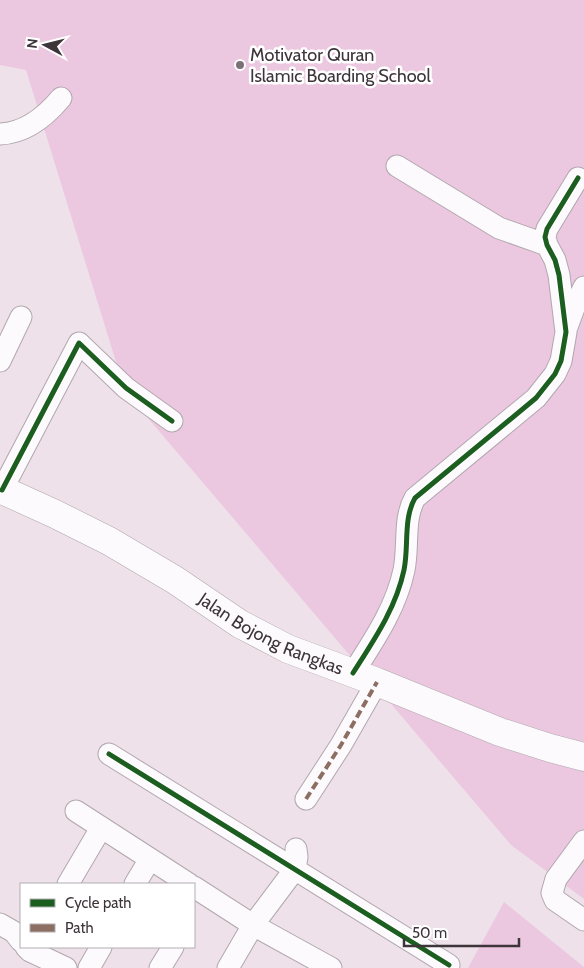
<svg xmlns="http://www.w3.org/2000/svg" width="584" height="968" viewBox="0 0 584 968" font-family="Cabin,sans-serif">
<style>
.green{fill:#ecc8e0}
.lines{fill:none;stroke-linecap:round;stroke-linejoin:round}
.minor-casing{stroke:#b1a7ae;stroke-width:23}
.major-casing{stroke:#b1a7ae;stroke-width:29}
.minor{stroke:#fcfafc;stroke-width:21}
.major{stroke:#fcfafc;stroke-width:28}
.quiet{stroke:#8d6e63;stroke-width:4;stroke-dasharray:8 4;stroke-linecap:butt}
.cycleway-casing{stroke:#fff;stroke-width:8}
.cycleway{stroke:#1b5e20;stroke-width:5}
.poi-dot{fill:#7c7178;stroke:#fff;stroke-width:2}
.labels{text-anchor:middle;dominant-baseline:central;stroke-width:5;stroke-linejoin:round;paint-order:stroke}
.poi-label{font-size:18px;fill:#3e353b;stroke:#fff;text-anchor:start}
.street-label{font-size:18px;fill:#3e353b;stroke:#fff}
</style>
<rect width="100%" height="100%" fill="#eee1ea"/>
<path class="green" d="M0 0H584V899L511 845 125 391 26 70 0 65Z
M504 902 584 967V968H468Z"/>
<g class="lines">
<defs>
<path id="minor" d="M0 134C25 133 46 116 61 98
M397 166 499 228 547 245
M567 327 574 308 584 287
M0 361 21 317
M2 490 79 343 126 388 172 421
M353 673C374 640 396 608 404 570 409 546 403 519 415 498L536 398 555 374 561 361 566 332 559 275 555 260 547 245 545 237 547 229 578 178
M109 754 449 965
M306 799 341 745 377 682
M76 811 189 884
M584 841 556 879 552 893 555 900 584 920
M68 884 101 828
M135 884 150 859
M194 887 253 925 331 968
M0 924 14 932 21 941
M26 947 30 951 66 968
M89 968 101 947
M160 968 173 947
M228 968 253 925 295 869 297 857 296 849"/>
<g id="major">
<path id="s1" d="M0 489 55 514 109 541 175 580 240 624 288 649 377 682 500 732 550 748 584 757"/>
</g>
</defs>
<use href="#minor" class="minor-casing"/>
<use href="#major" class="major-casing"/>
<use href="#minor" class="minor"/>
<use href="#major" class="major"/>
<path class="quiet" d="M306 799 341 745 377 682"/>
<defs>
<path id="cycleway" d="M2 490 79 343 126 388 172 421
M353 673C374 640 396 608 404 570 409 546 403 519 415 498L536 398 555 374 561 361 566 332 559 275 555 260 547 245 545 237 547 229 578 178
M109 754 449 965"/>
</defs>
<use href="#cycleway" class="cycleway-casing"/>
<use href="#cycleway" class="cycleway"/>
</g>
<circle class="poi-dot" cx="240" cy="65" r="5"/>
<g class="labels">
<g class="poi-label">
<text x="250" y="55">Motivator Quran<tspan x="250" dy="21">Islamic Boarding School</tspan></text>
</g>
<g class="street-label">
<text stroke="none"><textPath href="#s1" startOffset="308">Jalan Bojong Rangkas</textPath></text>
</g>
</g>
<rect x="20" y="883" width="175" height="65" fill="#ffffff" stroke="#b2aeb1"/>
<rect x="30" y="899" width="25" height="8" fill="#1b5e20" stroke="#b2aeb1"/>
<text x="65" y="908" font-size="15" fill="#3e353b">Cycle path</text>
<rect x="30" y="924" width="25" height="8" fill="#8d6e63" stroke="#b2aeb1"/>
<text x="65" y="933" font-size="15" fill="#3e353b">Path</text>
<g transform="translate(45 45) rotate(277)" stroke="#ffffff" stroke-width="4" paint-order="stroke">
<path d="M0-4L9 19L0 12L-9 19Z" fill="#3e353b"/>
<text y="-8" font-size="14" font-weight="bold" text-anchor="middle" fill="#3e353b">N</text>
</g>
<path d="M404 938v8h115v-8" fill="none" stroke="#3e353b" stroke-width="2.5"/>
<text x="412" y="938" font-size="15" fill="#3e353b" stroke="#ffffff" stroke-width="4" paint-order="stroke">50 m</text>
</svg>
